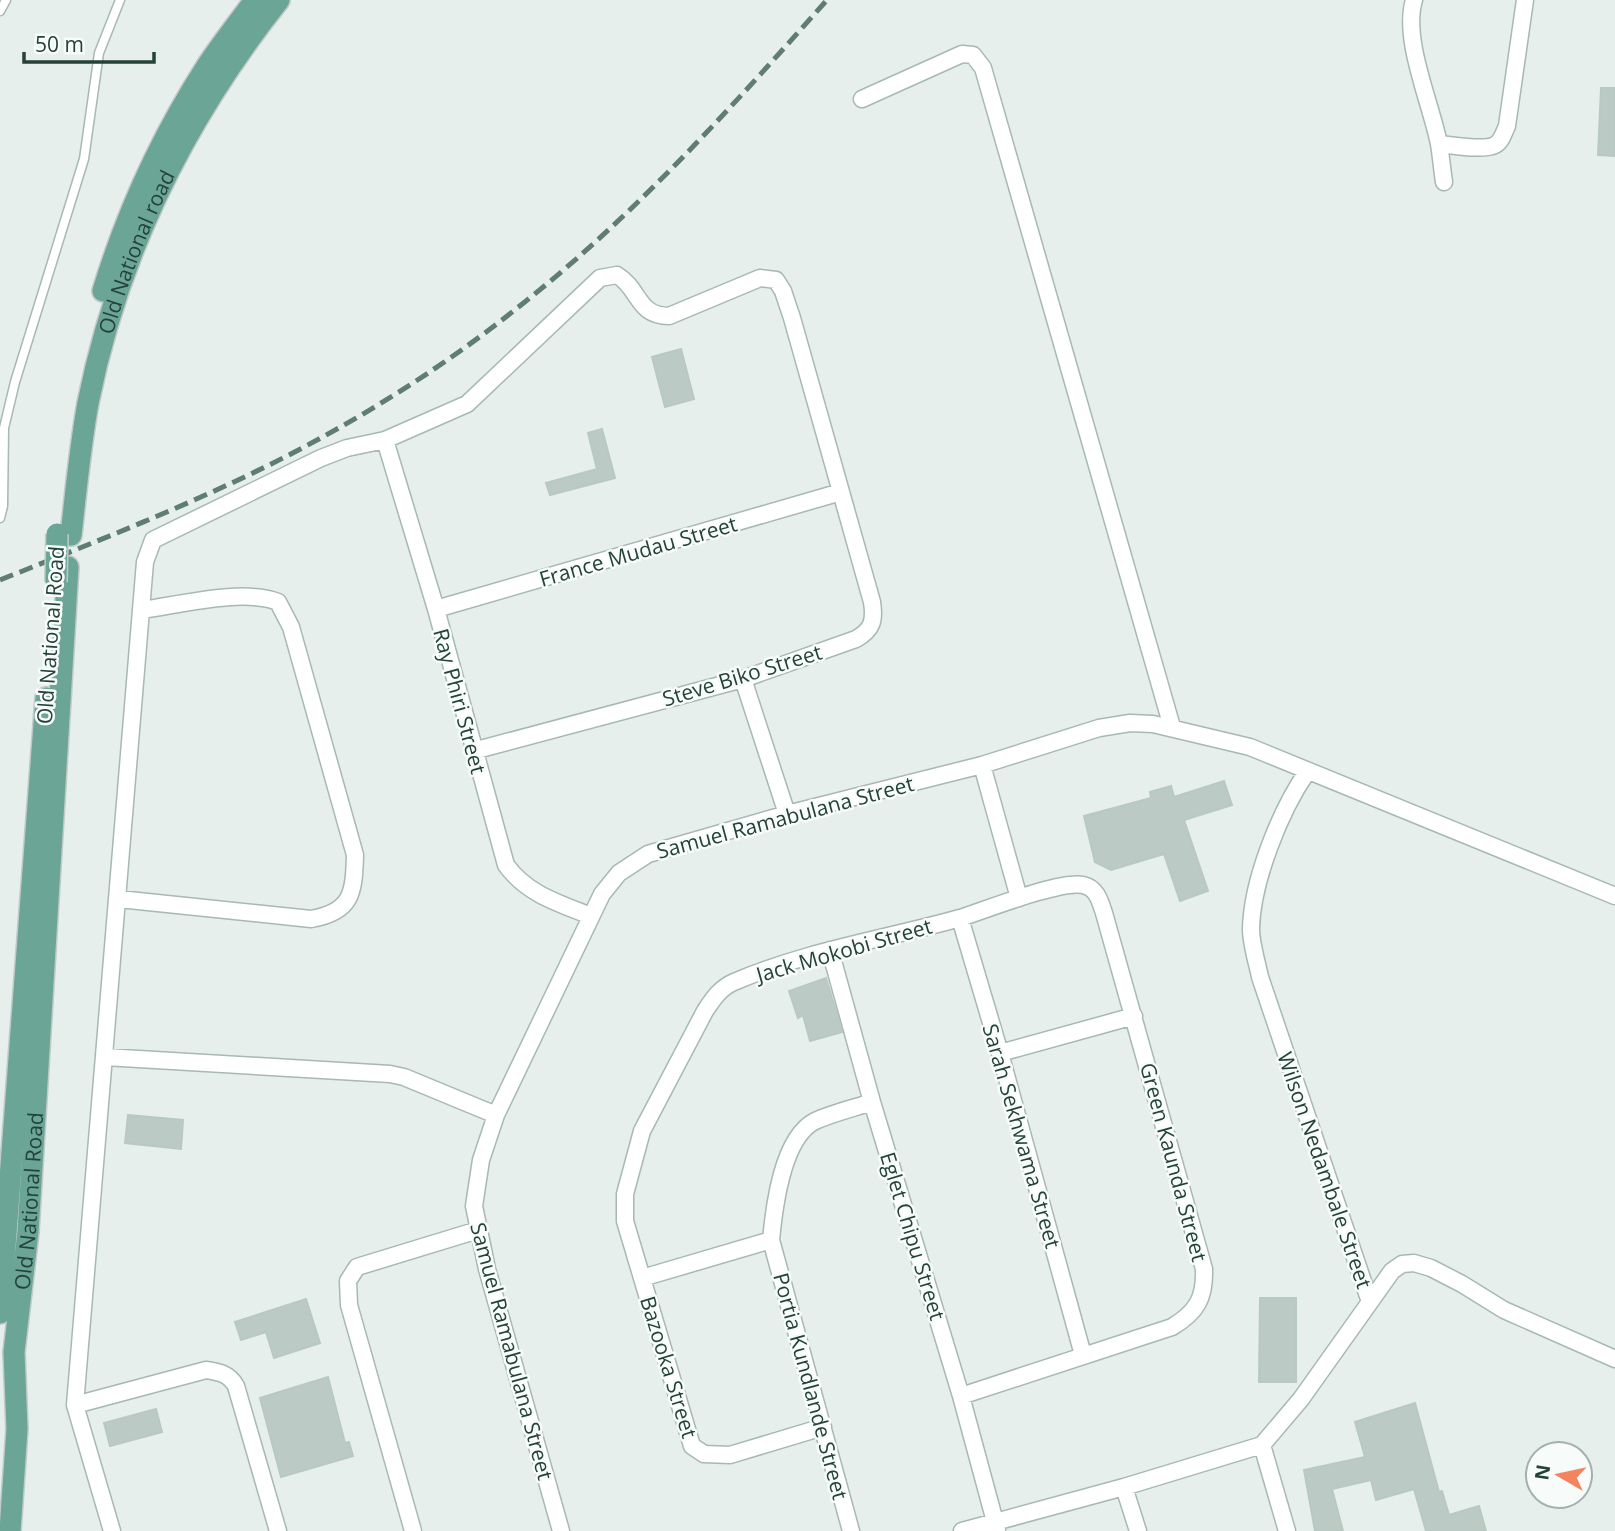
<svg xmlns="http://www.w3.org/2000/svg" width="1615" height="1531" viewBox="0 0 1615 1531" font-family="'Open Sans',sans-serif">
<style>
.building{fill:#bbcac4;stroke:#b8c9c2;stroke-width:2}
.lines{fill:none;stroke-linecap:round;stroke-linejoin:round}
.lane-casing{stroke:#a8b8b2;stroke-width:11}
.street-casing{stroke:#a8b8b2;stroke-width:19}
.primary-casing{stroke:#c2cac8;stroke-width:24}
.lane{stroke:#fff;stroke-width:8}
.street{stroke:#fff;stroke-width:16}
.primary{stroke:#6aa596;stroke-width:21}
.rail{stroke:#5f7d75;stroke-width:5;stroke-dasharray:14 7;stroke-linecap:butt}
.primary-bridge-casing{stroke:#c2cac8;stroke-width:24;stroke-linecap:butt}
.primary-bridge{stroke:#6aa596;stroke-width:21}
.labels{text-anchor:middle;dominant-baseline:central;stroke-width:5;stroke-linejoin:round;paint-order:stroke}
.street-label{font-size:21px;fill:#24423a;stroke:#f7fbf9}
</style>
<rect width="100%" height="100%" fill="#e6efeb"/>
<path class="building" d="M1601 88H1615V156L1598 155Z
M681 349 694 399 665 407 652 357Z
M602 429 615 478 550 495 546 483 597 469 588 433Z
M1224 781 1232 805 1184 820 1208 891 1180 901 1164 854 1111 870 1095 862 1084 816 1151 798 1150 792 1171 786 1174 797Z
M826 978 842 1032 810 1041 803 1015 798 1018 789 991Z
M128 1115 183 1120 181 1149 125 1143Z
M1260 1298H1296V1382H1259Z
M306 1299 320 1343 274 1358 266 1332 241 1340 235 1322Z
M328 1377 345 1443 349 1442 353 1456 281 1477 260 1398Z
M1415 1403 1439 1492 1442 1491 1449 1515 1479 1506 1486 1531H1426L1414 1489 1376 1500 1371 1480 1332 1489 1343 1531H1315L1304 1470 1365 1457 1355 1422Z
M156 1409 162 1432 110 1446 104 1423Z"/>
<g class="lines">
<defs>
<path id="lane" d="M0 11 6 0
M0 518 3 506 4 428 15 382 84 159 99 53 120 0"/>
<path id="street" d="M1414 0C1402 39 1431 103 1439 144 1441 156 1442 169 1444 182
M862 99 962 54 973 55 983 68 1172 727
M1439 144C1452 145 1484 151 1495 145 1502 141 1504 132 1507 126L1525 0
M385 440 436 609 506 865C527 894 558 903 591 916
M436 609 841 492
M743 679 787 814
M982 765 1019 898
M119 899 311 919C352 912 354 893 355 855L291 627 278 602C243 588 179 605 141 610
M960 918 1000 1053 1083 1355
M830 950 872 1102 961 1396 997 1529
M1000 1053 1134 1016
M105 1057 390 1074 404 1077 496 1115
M642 1278 771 1240
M1370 1302 1392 1271 1402 1264 1414 1263 1431 1268 1462 1284 1504 1310 1615 1359
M75 1405 206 1370C220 1372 229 1374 236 1386L278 1531
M823 1427 730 1455 704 1454 692 1446 625 1221V1194L642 1131 705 1011C713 999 720 988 734 982 806 951 885 939 960 918 985 910 1061 880 1083 885 1097 888 1100 901 1104 913L1204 1269C1205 1298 1197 1312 1172 1327L961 1396
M1262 1445 1287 1531
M1124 1487 1138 1531
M112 1531 75 1405 141 610 145 562 153 540 321 458 347 448 385 440 467 404 600 278 617 275C640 289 637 316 669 316L760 278 776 280 783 291 792 318 872 602C875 621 872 630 856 639L743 679 473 751
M413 1531 349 1305 348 1281 357 1267 478 1230
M561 1531 487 1269 474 1206 481 1160 496 1115 602 894 619 873 648 854 787 814 982 765 1099 728 1130 723 1153 724 1250 747 1615 896
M851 1531 771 1240C774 1208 782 1138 815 1121 833 1113 854 1108 872 1102
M962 1531 1124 1487 1262 1445 1301 1399 1370 1302 1260 977C1257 962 1251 944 1251 929 1252 881 1280 811 1307 772"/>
<g id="primary">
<path d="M103 291C127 212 162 136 207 66 222 43 239 22 255 0"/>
<path id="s1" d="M71 535C76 491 80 447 88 403 118 253 184 120 279 0"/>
<path d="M0 1313 46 698"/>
<path id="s2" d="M10 1531 17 1429 14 1352 28 1232 68 567"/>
</g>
</defs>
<use href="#lane" class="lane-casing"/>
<use href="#street" class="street-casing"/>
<use href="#primary" class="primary-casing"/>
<use href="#lane" class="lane"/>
<use href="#street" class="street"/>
<use href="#primary" class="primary"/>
<path class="rail" d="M0 580C90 544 180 509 267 466 356 422 444 367 521 305 635 215 731 108 827 0"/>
<defs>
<path id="primary-bridge" d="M56 582 57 534"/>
</defs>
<use href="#primary-bridge" class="primary-bridge-casing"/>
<use href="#primary-bridge" class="primary-bridge"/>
</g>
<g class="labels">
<g class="street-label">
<text stroke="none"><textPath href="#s1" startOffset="292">Old National road</textPath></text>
<text transform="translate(638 551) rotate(-16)">France Mudau Street</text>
<text transform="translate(50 635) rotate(-86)">Old National Road</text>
<text transform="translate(742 675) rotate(-17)">Steve Biko Street</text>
<text transform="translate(460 701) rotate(75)">Ray Phiri Street</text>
<text transform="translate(785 817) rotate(-15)">Samuel Ramabulana Street</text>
<text transform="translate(844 950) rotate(-16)">Jack Mokobi Street</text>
<text transform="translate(1022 1136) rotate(74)">Sarah Sekhwama Street</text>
<text transform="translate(1174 1162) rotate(75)">Green Kaunda Street</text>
<text transform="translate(1325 1170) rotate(71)">Wilson Nedambale Street</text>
<text stroke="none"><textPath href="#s2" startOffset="331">Old National Road</textPath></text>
<text transform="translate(913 1236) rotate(73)">Eglet Chipu Street</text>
<text transform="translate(512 1351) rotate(75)">Samuel Ramabulana Street</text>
<text transform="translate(669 1367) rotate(73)">Bazooka Street</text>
<text transform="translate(811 1386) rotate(75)">Portia Kundlande Street</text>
</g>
</g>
<g transform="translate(1559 1475) rotate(279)"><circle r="33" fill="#f7fbf9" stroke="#a3b1ad" stroke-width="2"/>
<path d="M0-5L12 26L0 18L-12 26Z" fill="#f4845f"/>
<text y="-10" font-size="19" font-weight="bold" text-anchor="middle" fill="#24423a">N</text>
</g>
<path d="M24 52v10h130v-10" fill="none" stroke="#24423a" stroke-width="3.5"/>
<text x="35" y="52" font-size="21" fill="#24423a" stroke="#f7fbf9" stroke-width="5" paint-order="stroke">50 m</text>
</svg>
